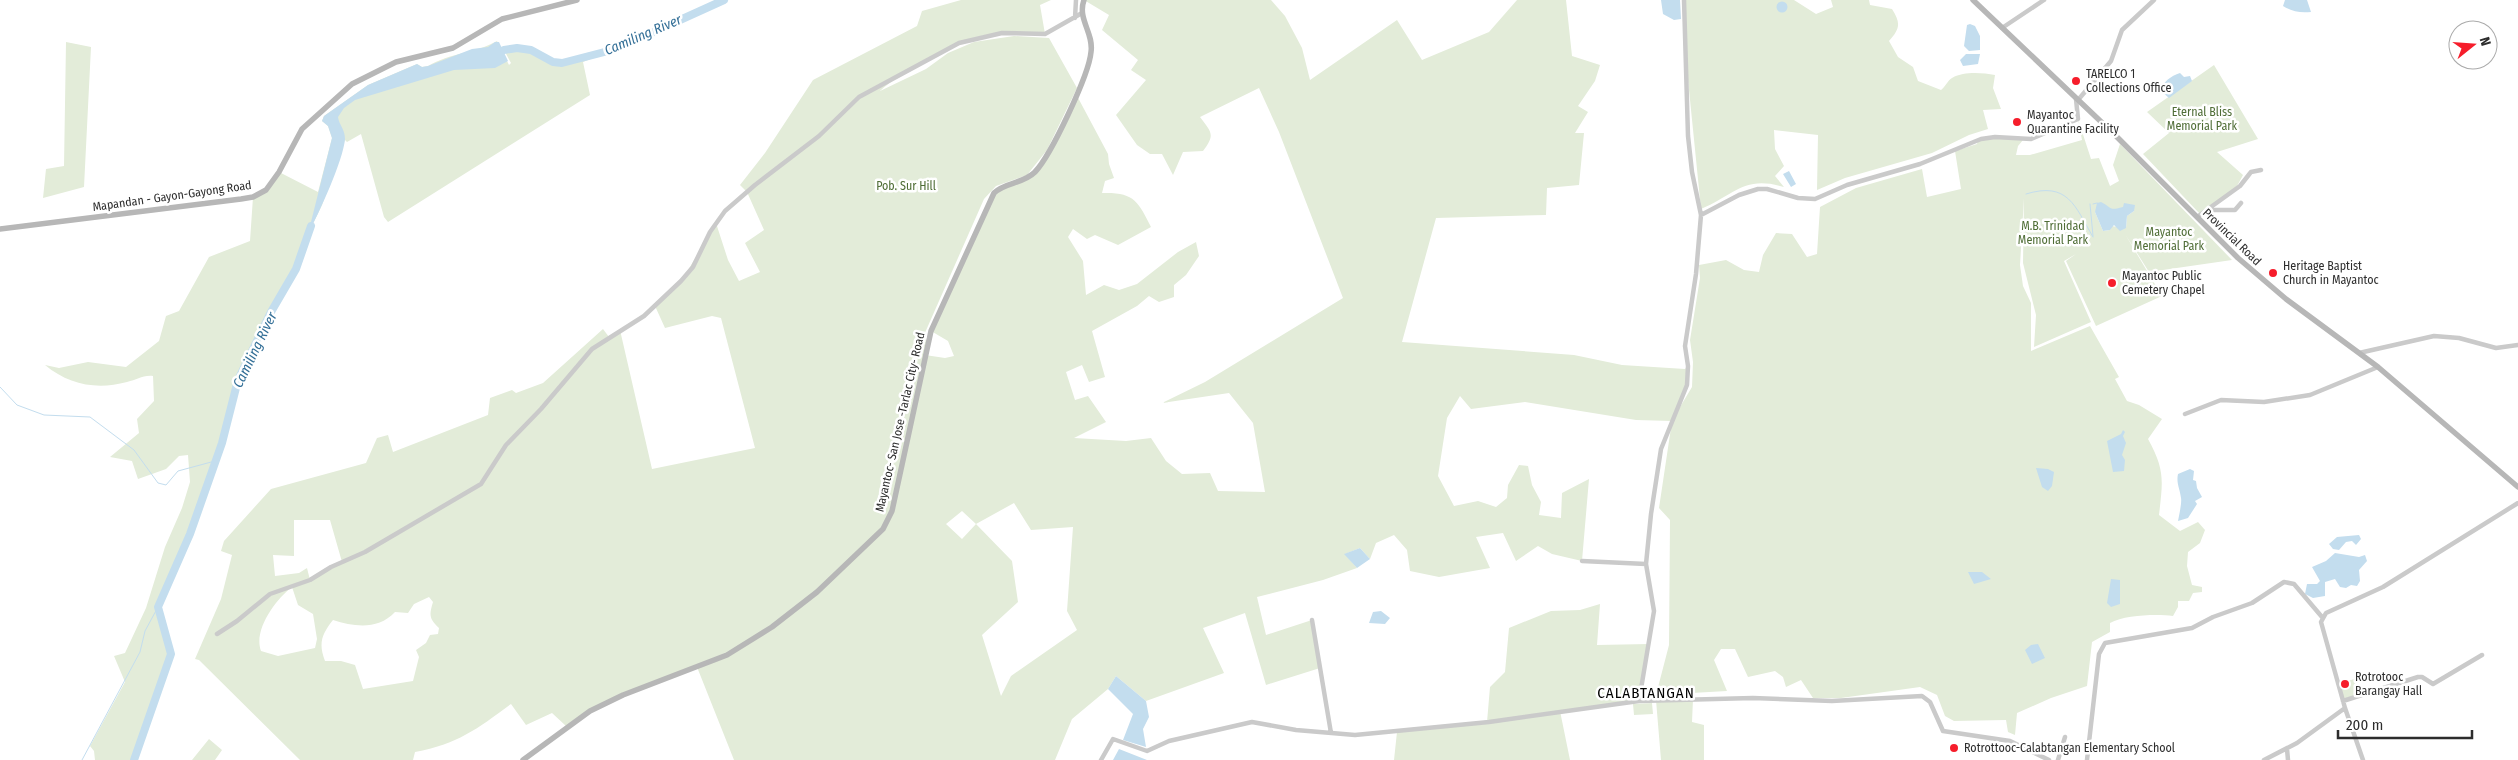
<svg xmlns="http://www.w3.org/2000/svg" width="2518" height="760" viewBox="0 0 2518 760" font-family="'Fira Sans Condensed',sans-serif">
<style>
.green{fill:#e3ecd9;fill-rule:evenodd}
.water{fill:#c3ddee}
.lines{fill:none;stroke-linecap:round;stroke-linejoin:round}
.stream{stroke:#c3ddee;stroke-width:1}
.river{stroke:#c3ddee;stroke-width:8}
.street{stroke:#cacaca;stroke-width:4.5}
.secondary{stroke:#b7b7b7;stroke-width:5.5}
.poi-dot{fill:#f61d2b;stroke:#fff;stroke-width:2}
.labels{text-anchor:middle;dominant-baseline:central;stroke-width:5;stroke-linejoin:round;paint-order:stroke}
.poi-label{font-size:12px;fill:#2d2d2d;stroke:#fff;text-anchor:start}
.park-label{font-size:12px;fill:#4f6d36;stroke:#fff}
.street-label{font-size:12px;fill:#2d2d2d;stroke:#fff}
.water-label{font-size:14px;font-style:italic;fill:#336f97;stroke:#fff}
.quarter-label{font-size:15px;letter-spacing:1px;fill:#000;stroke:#fff}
</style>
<rect width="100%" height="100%" fill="#fff"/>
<path class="green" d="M961 0H1051L1040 5 1045 34C1021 32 996 32 973 38 947 46 899 73 880 91L926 69 948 53 974 42 1014 36 1049 38 1077 88 1047 150 1027 175 996 186 984 199 924 335 927 342 925 355 945 358 954 356 948 341 931 331 995 192 1022 181 1044 160 1076 94 1108 154 1109 164 1114 178 1105 181 1102 193C1134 192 1138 201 1151 227L1118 245 1095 235 1087 239 1073 229 1068 237 1083 261 1086 295 1104 285 1119 290 1137 284 1178 252 1196 242 1199 256 1186 275 1174 285V297L1159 302 1149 296 1137 306 1092 331 1105 377 1089 382 1082 365 1066 372 1075 400 1088 396 1106 422 1074 438 1126 441 1151 438 1166 461 1182 474 1210 473 1218 491 1265 492 1253 423 1229 393 1162 403 1205 382 1343 298 1279 132 1259 88 1200 117C1211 132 1216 134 1203 151L1183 152 1173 175 1162 154H1150L1137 145 1116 115 1146 80 1131 70 1138 60 1102 30 1109 15 1084 0H1271L1285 16 1302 48 1310 80 1397 20 1422 60 1489 32 1517 0H1566L1572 56 1600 65 1595 81 1578 106 1588 112 1575 133H1584L1579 185 1547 188 1546 215 1436 218 1402 342 1574 355 1622 365 1685 369 1688 366 1687 385 1674 417 1692 387 1693 362 1690 340 1700 278 1699 265 1726 260 1744 270 1759 272 1763 255 1776 233 1792 234 1807 257 1817 254 1820 207 1856 188 1922 169 1927 197 1961 189 1955 151 1977 144 1978 140 1993 137 2023 140 2018 146 2016 155H2030L2082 140 2078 119 2091 159 2099 158 2110 186 2119 181 2113 165 2120 144 2232 260 2149 272 2125 234 2162 296 2096 326 2066 261 2076 254 2064 261 2091 322 2034 347 2036 315 2023 263 2024 198 2020 265 2023 286 2031 303V351L2090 326 2119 377 2115 379 2127 401 2139 405 2162 419 2148 439C2165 470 2163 480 2159 515L2180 531 2198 522 2205 530 2200 543 2188 552 2187 566 2192 585 2202 587V592L2193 593 2189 601H2178V607L2173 616C2156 614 2125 615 2110 623V632L2092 642 2087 686 2051 698 2017 713 2015 735 2008 732 2006 720 1954 721 1945 716 1937 695 1920 687 1841 698H1813L1801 680 1786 687 1783 677 1775 671 1748 677 1735 649H1721L1714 660 1727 691 1656 695 1669 645 1670 520 1659 508 1672 421 1636 420 1525 402 1471 409 1460 396 1447 418 1438 476 1454 506 1478 501 1496 507 1507 498 1508 485 1519 465 1528 466 1532 485 1541 502 1539 515 1561 518 1562 493 1589 479 1582 561 1552 554 1538 546 1516 561 1503 533 1476 537 1490 568 1439 577 1410 571 1407 550 1394 535 1376 543 1370 559 1360 548 1345 554 1357 568 1323 580 1257 597 1266 635 1312 620 1320 668 1266 685 1245 613 1203 628 1224 673 1146 701 1116 676 1108 689 1072 719 1055 760H734L697 667 754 638C731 650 708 662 684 672 645 688 600 699 566 726L552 713 526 725 511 704C477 729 458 744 415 752L413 760H300L199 660 195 659 221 599 232 555 221 551 224 541 271 489 366 463 377 438 388 435 393 452 488 415 490 398 512 390 516 393 543 383 603 329 609 337 620 330 652 469 755 448 721 318 712 316 665 328 655 306 684 277 716 223 728 260 739 281 760 272 745 243 764 230 747 192 740 185 765 153 813 80 917 26 922 11ZM2101 203C2104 204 2105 207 2108 209 2110 210 2125 208 2134 211L2127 216 2126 228 2111 226 2110 230 2103 231 2095 212ZM1014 503 1031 530 1073 527 1067 611 1077 630 1011 676 1001 696 982 635 1018 602 1012 561 976 524ZM962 511 976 524 962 539 946 524ZM294 520H330L342 562 310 580 307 568 299 573 275 576 273 555 294 556ZM292 587 298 605 313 614 317 639 315 648 278 656 261 651C253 630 276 599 292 587ZM429 597 433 602C429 615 429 619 439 628L438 634 430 635 426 643 416 650 419 657 413 681 363 689 355 665 341 661H325C318 643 322 634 333 620 355 627 378 630 395 612L408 613 414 604Z
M1686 0H1794L1816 14 1833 7 1831 0H1869L1870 5 1892 9C1901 23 1900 29 1889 41L1898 57 1913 67 1918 81 1941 90C1945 87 1948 80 1952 78 1965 71 1982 73 1995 75L1993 88 2001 109 1983 110 1988 129 1969 135 1932 153 1845 178 1817 190 1818 135 1774 130 1775 149 1784 166 1775 176 1784 187C1743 175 1735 195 1701 209L1686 60Z
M497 41 509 65 511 63 504 50H531L553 62 562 63 616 49 583 62 590 95 388 222 384 217 361 134 347 142 345 140 322 205 308 234 296 269 271 312 237 382 222 443 158 607 171 654 139 748 134 760H95L94 751 90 746 125 682 114 656 125 653 146 608 165 547 182 508 190 482 188 455 179 456 166 469 138 479 132 461 110 457 139 433 137 419 154 401 153 376C142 375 137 380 127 382 97 390 69 385 45 365L59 368 88 362 126 367 159 341 166 316 179 311 209 257 250 241 253 197 261 193 279 172 318 192 332 138 328 126 322 121 324 116 368 85 417 64 422 67 428 66C450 53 476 53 497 41Z
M66 42 91 47 84 187 43 198 46 169 64 166Z
M2214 65 2258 139 2217 152 2243 175 2236 188 2200 214 2143 154 2169 133 2147 112Z
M1600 604 1597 645 1649 644 1641 691 1631 693 1629 701 1560 711 1570 760H1394L1397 732 1487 722 1490 687 1505 672 1509 628 1551 611 1580 610Z
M2354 679 2359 695 2344 700 2339 684Z
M1693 699 1692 722 1704 725V760H1661L1656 700Z
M1652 703 1653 714 1634 715 1633 704Z
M209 739 222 750 215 760H192Z"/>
<path class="water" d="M1661 0H1680L1681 19 1674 20 1663 14Z
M2285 0H2307L2311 12C2301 13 2292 12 2283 6Z
M1776.5 7a5.5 5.5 0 1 1 11 0a5.5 5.5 0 1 1-11 0Z
M1970 24 1975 26 1980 36V50L1969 51 1964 46 1967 25Z
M495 42H499L508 61 495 68 454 70 355 100 344 108 338 117C339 125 345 129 345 139 343 161 319 213 308 234L332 138 328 126 322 121 324 116 368 85 417 64 422 67 428 66 472 49 488 47Z
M1966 54H1980L1978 64 1963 66 1960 60Z
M2180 73 2184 77 2190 76 2192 81 2169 98 2161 91C2162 82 2171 76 2180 73Z
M1789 171 1796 184 1791 187 1783 174Z
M2101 202C2113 208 2108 211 2123 207L2124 203 2135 205 2134 211 2127 216 2126 228 2120 231 2114 225 2110 230 2103 231 2095 212 2097 203Z
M2123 430 2125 432 2123 436 2126 443 2122 455 2125 460 2124 471 2113 472 2107 441 2121 434Z
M2036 468 2048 469 2054 472 2052 486 2048 491 2042 487Z
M2190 469 2194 471 2193 480 2196 481 2197 488 2202 497 2195 501 2197 504 2188 518 2178 521C2179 516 2182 502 2181 498 2180 489 2176 483 2178 474Z
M2359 535 2361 539 2356 545 2352 541 2346 542 2339 550 2333 549 2329 544 2337 537Z
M1360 548 1370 559 1357 568 1344 554Z
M2335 553 2359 557 2365 555 2367 561 2359 570 2360 581 2357 586 2351 585 2346 588 2340 587 2335 579 2325 582V596L2313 598 2305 594 2307 584H2317L2320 581 2312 567 2326 561Z
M1968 572H1982L1991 579 1974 584Z
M2111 579 2120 580V604L2111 607 2107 603Z
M1381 611 1390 618 1385 624 1369 623 1373 612Z
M2038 644 2045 658 2032 664 2025 650 2031 645Z
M1116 676 1146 701 1149 717 1143 729 1146 747 1123 740 1133 714 1108 689Z
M1119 749 1147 760H1113Z"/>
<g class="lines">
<path class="stream" d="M2026 194C2068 181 2075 206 2093 237
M2090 204 2093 236
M2093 204 2097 203
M0 387 17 405 44 415 90 417 134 450 158 483 166 485 178 471 215 461
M82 760 140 652 145 631 158 607"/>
<path class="river" d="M504 50 517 48 531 50 553 62 562 63 616 49 724 0
M134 760 171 654 158 607 190 534 222 443 238 380 271 312 296 269 311 226"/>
<path class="street" d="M1075 18 1076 0
M2002 28 2044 0
M2078 100 2111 61 2122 30 2154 0
M2207 210H2235L2241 203
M1701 215 1739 195 1758 189H1767L1798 198 1815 199 1847 185 1920 164 1981 139 1995 137 2031 139 2078 119 2076 99
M2197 217 2240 186 2251 172 2261 170
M2359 353 2434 336 2459 338 2496 348 2518 345
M2185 414 2221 400 2264 402 2310 395 2378 367
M1582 561 1646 564
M1312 620 1331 733
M217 634 237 621 270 594 310 580 331 567 365 552 481 484 506 445 541 409 592 349 644 316 681 281 693 267 710 232 725 211 755 185 819 136 859 97 959 43 1002 33 1045 34 1082 13
M1639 701 1654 611 1646 564 1651 514 1661 449 1687 385 1688 366 1685 346 1696 274 1701 215 1692 172 1688 136 1684 0
M2343 701 2418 677H2422L2433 684 2482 655
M2287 749 2288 760
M1101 760 1113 739 1147 751 1169 741 1252 722 1296 730 1355 735 1489 722 1639 701 1753 698 1832 701 1922 696 1930 702 1943 731 2010 741 2049 760
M2058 760 2065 737
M2087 760 2099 654 2105 643 2192 628 2213 617 2252 603 2284 582 2294 584 2322 617
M2264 760 2297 743 2345 708
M2363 760 2345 708 2321 622 2326 613 2383 587 2518 503"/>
<path class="secondary" d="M1973 0 2115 135 2238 258 2286 299 2378 367 2518 487
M0 229 241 199 253 197 266 190 279 172 302 129 352 84 396 62 453 48 502 19 577 0
M523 760 590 711 623 695 727 655 772 627 817 592 883 529 892 511 931 331 994 193C1005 182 1023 184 1035 172 1051 155 1089 75 1091 52 1094 33 1077 19 1084 0"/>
</g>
<g class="poi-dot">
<circle cx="2076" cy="81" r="5"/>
<circle cx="2017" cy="122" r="5"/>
<circle cx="2273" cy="273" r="5"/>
<circle cx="2112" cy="283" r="5"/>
<circle cx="2345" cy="684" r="5"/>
<circle cx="1954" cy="748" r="5"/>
</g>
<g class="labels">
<g class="poi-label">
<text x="2086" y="74">TARELCO 1<tspan x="2086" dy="14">Collections Office</tspan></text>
<text x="2027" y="115">Mayantoc<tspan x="2027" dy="14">Quarantine Facility</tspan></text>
<text x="2283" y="266">Heritage Baptist<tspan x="2283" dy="14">Church in Mayantoc</tspan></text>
<text x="2122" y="276">Mayantoc Public<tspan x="2122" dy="14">Cemetery Chapel</tspan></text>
<text x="2355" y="677">Rotrotooc<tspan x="2355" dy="14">Barangay Hall</tspan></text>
<text x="1964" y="748">Rotrottooc-Calabtangan Elementary School</text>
</g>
<g class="park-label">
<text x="2202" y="112">Eternal Bliss<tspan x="2202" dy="14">Memorial Park</tspan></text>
<text x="906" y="186">Pob. Sur Hill</text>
<text x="2053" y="226">M.B. Trinidad<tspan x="2053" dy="14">Memorial Park</tspan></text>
<text x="2169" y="232">Mayantoc<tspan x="2169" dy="14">Memorial Park</tspan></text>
</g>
<g class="street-label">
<text transform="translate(172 196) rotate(-8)">Mapandan - Gayon-Gayong Road</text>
<text transform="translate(2232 237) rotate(44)">Provincial Road</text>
<text transform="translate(900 422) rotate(-77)">Mayantoc- San Jose -Tarlac City- Road</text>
</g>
<g class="water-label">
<text transform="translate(643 35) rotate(-23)">Camiling River</text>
<text transform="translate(255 350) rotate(-64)">Camiling River</text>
</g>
<g class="quarter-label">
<text x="1646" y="693">CALABTANGAN</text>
</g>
</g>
<g transform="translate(2473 45) rotate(73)"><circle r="24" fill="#ffffff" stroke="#ababab"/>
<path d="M0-4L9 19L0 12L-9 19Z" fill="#f61d2b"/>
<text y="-8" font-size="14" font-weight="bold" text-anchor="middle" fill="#2d2d2d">N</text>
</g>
<path d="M2338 730v8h134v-8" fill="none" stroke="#2d2d2d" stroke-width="2.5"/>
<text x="2346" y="730" font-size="15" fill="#2d2d2d" stroke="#ffffff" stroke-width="4" paint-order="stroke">200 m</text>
</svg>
